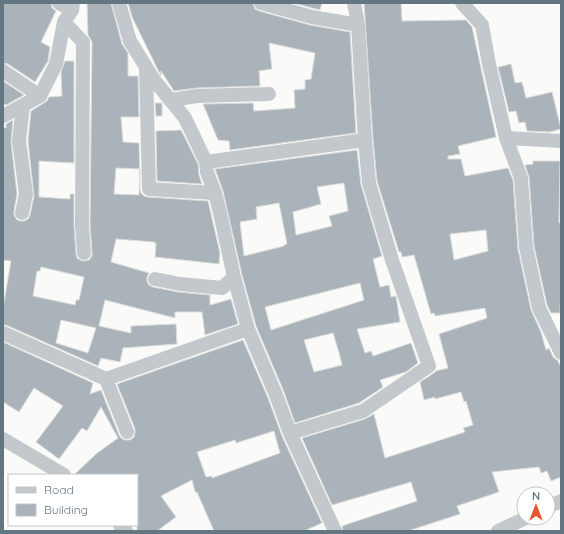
<svg xmlns="http://www.w3.org/2000/svg" width="564" height="534" viewBox="0 0 564 534" font-family="Quicksand,sans-serif">
<style>
.building{fill:#aab3b9;stroke:#dcdcda;fill-rule:evenodd}
.lines{fill:none;stroke-linecap:round;stroke-linejoin:round}
.minor{stroke:#c3c8cc;stroke-width:14}
</style>
<rect width="100%" height="100%" fill="#fafaf8"/>
<path class="building" d="M3 3H51L52 8 56 11 41 42 50 47 48 61 35 82 8 64 3 63Z
M87 3H111L122 44 128 53V76H138L139 117H121L123 142 139 143 140 189 141 193 144 196 148 197 208 201 220 253 219 264 155 257 156 243H154V242L116 239 111 262 149 273 147 277V281L149 285 153 287 178 292 210 295V305L231 299 238 324 205 335 202 312H175V318L105 300 99 326 131 333V326L176 324 177 344 123 348 120 362 101 358 98 366 6 325H3V308L11 261 3 260V128H6V124L13 120 11 142 17 194 14 211V215L17 220 21 221H24L28 219 30 215 34 196 28 141 31 111 44 103 47 101 49 97 62 96 61 72 65 61H74V163L39 161V197L70 199V194H74V225L76 254 77 258 80 260 84 261 89 260 92 256V252L90 225 92 42 88 35ZM116 168 140 169 139 195 114 194ZM41 267 84 277 79 300H76L75 305 33 296 37 271H40ZM61 320 96 328 88 353 56 343Z
M128 3H253L255 9 259 11 310 25 350 32 356 133 230 150 229 141 218 140 203 104 253 103 254 111 295 108 294 90 305 89V80L311 79 315 53 269 43 272 69 259 71 260 86 197 88 174 91 161 71V76L159 72 132 17Z
M293 3H322L320 10Z
M364 3H401L402 21 466 20 472 27 496 137 458 146 460 154 448 156V159H461L465 176 508 168 513 180 518 249 531 310 541 332 546 350 549 348 553 357 558 361 561 367V477L551 481 547 471 541 473 539 467 492 472 499 492 457 506 460 514 408 531H343L342 526 417 501 411 482 332 505 302 438 365 419 374 414 385 458 465 432 463 428 473 425 466 401 464 402 461 392 435 399V397L424 400 420 382 434 373 436 371 448 368 439 334 487 318 485 308 435 316 434 313 431 314 414 255 402 257 401 252H399L377 181 373 139ZM486 230 488 251 454 260 450 234Z
M511 64 515 83 522 82 526 98 552 92 561 129 550 132 527 131 525 122 519 123 516 111 509 112 498 67Z
M3 81 24 95 6 105 3 104Z
M155 103H162V116H156Z
M181 130 198 164 199 175 202 184 157 181 156 131Z
M357 150 361 185 382 256 373 259 380 287 389 285 391 297 396 296 400 322 357 329 365 353 371 351 373 356 411 343 418 363 406 372 380 380 383 387 359 403 295 423 284 392 256 326 242 275 223 191 215 169ZM344 183 348 211 329 216 332 226 296 235 293 212 321 204 317 187ZM279 203 287 244 284 245V246L244 256 240 222 257 219 256 207ZM360 283 364 300 271 330 265 307ZM333 333 339 353 342 365 314 372 304 340Z
M533 161H560L559 223 561 222V305H560V313H551L547 305 534 246 529 177 525 165 533 164Z
M243 340 268 398 282 436 322 523 304 531H214L197 492H195L192 480 161 496 176 517 157 531H137V475H74L96 454 118 438 101 407 87 431 82 428 59 459 36 442 63 406 34 388 19 412 3 402V342L93 383 90 394 101 390 119 435 121 438 125 440H130L134 437 135 433V429L117 384ZM274 431 280 453 212 478V476L206 477 197 452 235 440 236 443Z"/>
<g class="lines">
<path class="minor" d="M59 3 72 10
M119 3 130 41 154 80 185 118 206 162 207 172 215 193 220 213 234 277 248 329 276 395 290 433 335 531
M261 3 312 17 358 25
M462 3 482 25 489 64 506 138 521 178 526 247 539 308 561 353
M64 22 83 42 82 225 84 253
M146 67 149 189 215 193
M3 71 40 96
M171 100 197 96 269 94
M3 116 40 96 56 64 64 22 72 10 73 3
M506 138 561 141
M206 162 365 140
M22 213 26 194 19 141 23 105
M155 279 180 284 222 288 234 277
M3 333 106 379 248 329
M106 379 127 432
M290 433 363 411 429 366 392 260 369 183 365 140 358 25 354 3
M3 439 64 475
M548 507 561 501
M120 525 126 531
M498 531 526 518"/>
</g>
<rect width="564" height="534" fill="none" stroke="#657683" stroke-width="8"/>
<rect x="8" y="474" width="130" height="52" fill="#ffffff" stroke="#c1c8cd"/>
<rect x="16" y="487" width="20" height="6" fill="#c3c8cc" stroke="#c1c8cd"/>
<text x="44" y="494" font-size="12" fill="#657683">Road</text>
<rect x="16" y="504" width="20" height="12" fill="#aab3b9" stroke="#c1c8cd"/>
<text x="44" y="514" font-size="12" fill="#657683">Building</text>
<g transform="translate(536 506)"><circle r="19" fill="#ffffff" stroke="#c1c8cd"/>
<path d="M0-3L7 15L0 10L-7 15Z" fill="#e4572e"/>
<text y="-6" font-size="11" font-weight="bold" text-anchor="middle" fill="#657683">N</text>
</g>
</svg>
